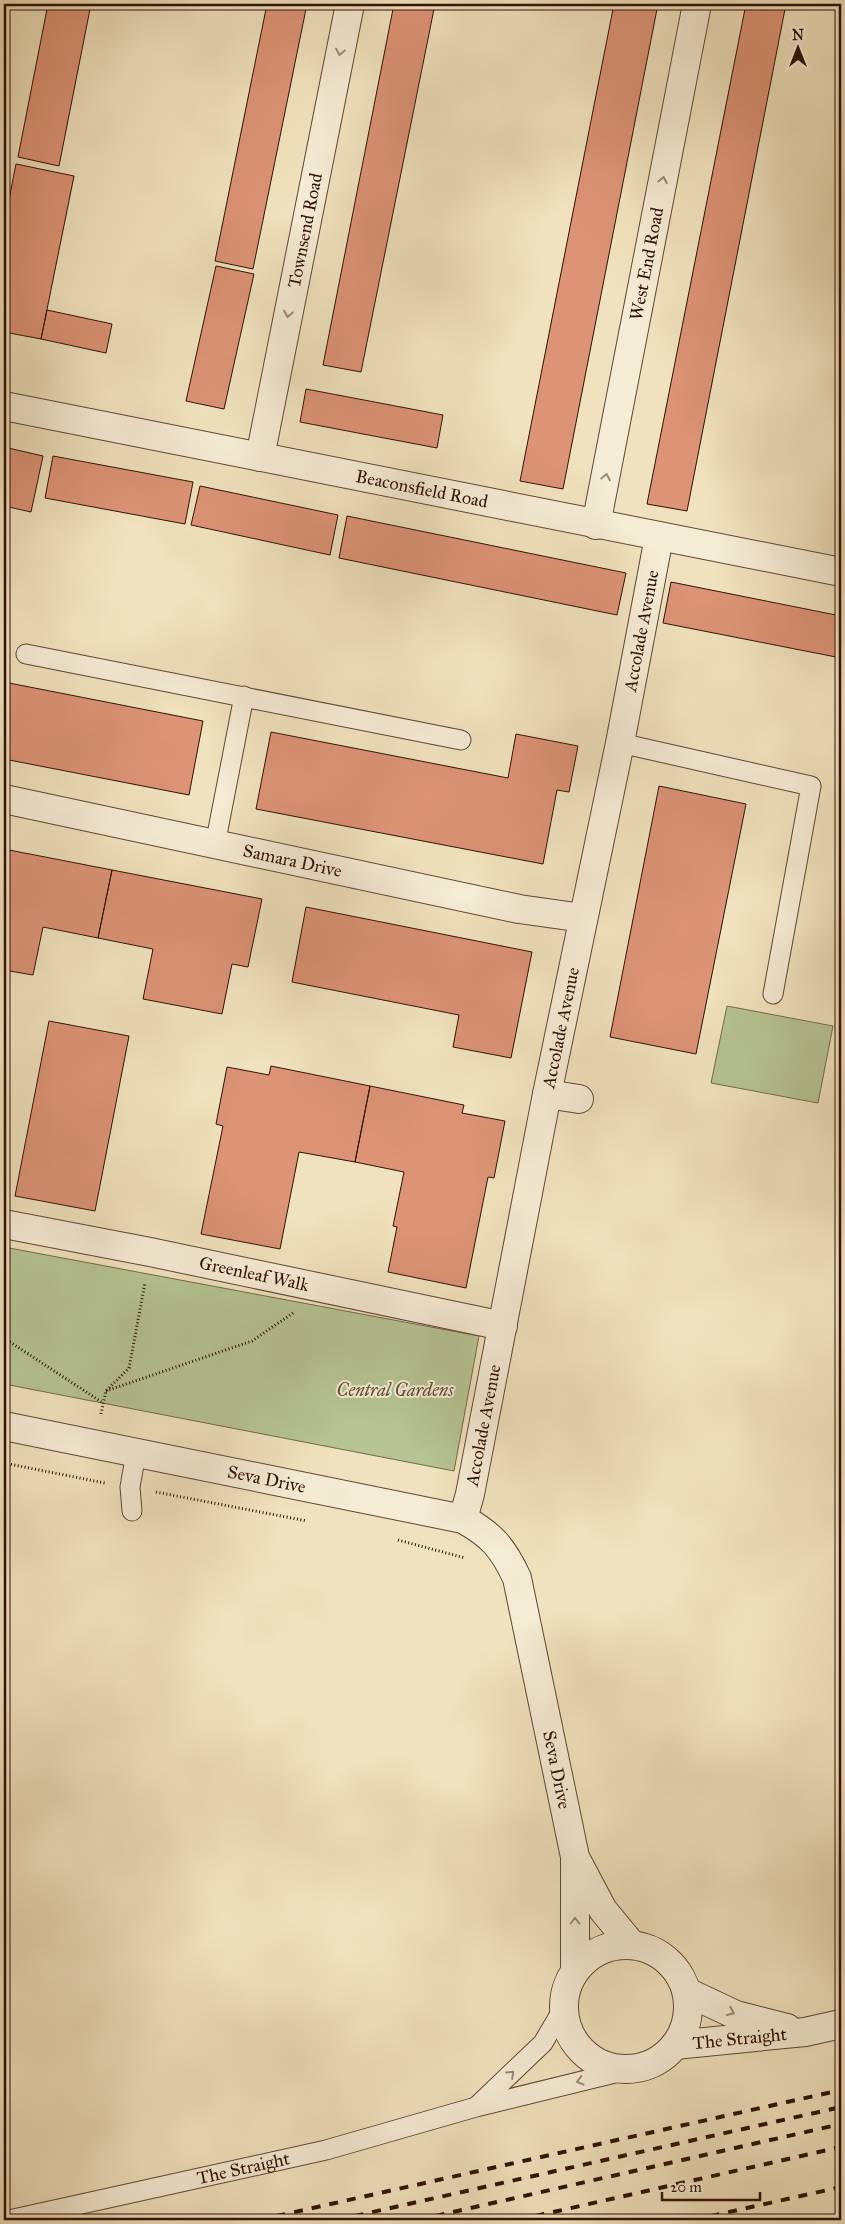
<svg xmlns="http://www.w3.org/2000/svg" width="845" height="2224" viewBox="0 0 845 2224" font-family="'IM FELL Great Primer',serif">
<style>
.green{fill:#b6c494;stroke:#736a4c}
.building{fill:#dc9376;stroke:#301105}
.lines{fill:none;stroke-linecap:round;stroke-linejoin:round}
.lane-casing{stroke:#604533;stroke-width:21}
.street-casing{stroke:#604533;stroke-width:30}
.path{stroke:#301105;stroke-width:3;stroke-dasharray:1 2.5;stroke-linecap:butt}
.lane{stroke:#f5ecd5;stroke-width:19}
.street{stroke:#f5ecd5;stroke-width:28}
.rail{stroke:#301105;stroke-width:4;stroke-dasharray:9 9;stroke-linecap:butt}
.oneway{stroke:#9c8977}
.labels{text-anchor:middle;dominant-baseline:central;stroke-width:4;stroke-linejoin:round;paint-order:stroke}
.street-label{font-size:18px;fill:#301105;stroke:#f5ecd5}
.park-label{font-size:18px;font-style:italic;fill:#5f5037;stroke:#f5ecd5}
</style>
<rect width="100%" height="100%" fill="#f0e2be"/>
<filter id="stains"><feTurbulence type="fractalNoise" baseFrequency=".004" numOctaves="4"/><feColorMatrix values="0 0 0 0 .2 0 0 0 0 .09 0 0 0 0 .02 0 0 0 .5 -.17"/></filter>
<radialGradient id="worn" r=".72"><stop offset=".6" stop-color="#630" stop-opacity="0"/><stop offset="1" stop-color="#630" stop-opacity=".3"/></radialGradient>
<path class="green" d="M727 1006 833 1026 818 1103 711 1083Z
M4 1247 479 1336 454 1471 4 1384Z"/>
<path class="building" d="M48 4H91L59 166 18 157Z
M267 4H307L253 269 215 261Z
M394 4H435L361 372 323 365Z
M614 4H658L563 489 520 481Z
M746 4H786L687 511 647 504Z
M16 164 74 176 41 339 4 332V225Z
M216 266 254 274 224 409 186 401Z
M47 310 112 324 106 353 41 339Z
M306 389 443 415 437 448 300 422Z
M4 447 43 456 31 512 4 506Z
M53 456 193 482 185 524 45 498Z
M200 486 338 515 330 555 191 525Z
M347 516 626 573 617 615 339 558Z
M671 582 841 616V658L663 623Z
M4 682 203 721 189 795 4 759Z
M271 732 508 778 516 734 578 746 569 792 557 790 543 864 256 809Z
M659 786 746 804 696 1054 610 1037Z
M4 849 112 870 98 938 43 927 33 975 4 970Z
M112 870 262 899 248 967 232 964 222 1014 143 999 153 949 98 938Z
M306 907 532 952 511 1058 453 1047 459 1015 292 982Z
M49 1021 129 1036 95 1211 15 1196Z
M271 1066 370 1086 355 1162 299 1152 280 1249 201 1234 223 1126 216 1124 227 1067 269 1075Z
M370 1086 464 1105 462 1113 505 1121 494 1178 488 1177 466 1288 388 1272 397 1227 393 1226 404 1172 355 1162Z"/>
<g class="lines">
<defs>
<g id="lane">
<path d="M26 654 461 740"/>
<path d="M620 743 811 786 773 994"/>
<path d="M215 845 244 696"/>
<path d="M132 1511 130 1487 136 1453"/>
<path d="M477 2106 543 2043 563 2009"/>
<path id="s1" d="M9 2220 326 2150 476 2107 627 2070"/>
</g>
<g id="street">
<path id="s2" d="M4 406 841 572"/>
<path id="s3" d="M260 457 350 4"/>
<path id="s4" d="M596 525 697 4"/>
<path id="s5" d="M4 799 519 909 583 918"/>
<path d="M547 1094 579 1099"/>
<path id="s6" d="M4 1224 150 1252 503 1326"/>
<path id="s7" d="M4 1426 463 1519C492 1535 503 1548 517 1578L575 1857V1969"/>
<path id="s8" d="M463 1519 470 1494 547 1094 620 743 659 537"/>
<path d="M577 1861 603 1910 631 1944"/>
<circle cx="626" cy="2007" r="62"/>
<path d="M687 1992 736 2015 787 2028"/>
<path id="s9" d="M675 2045 805 2032 841 2024"/>
</g>
</defs>
<use href="#lane" class="lane-casing"/>
<use href="#street" class="street-casing"/>
<path class="path" d="M4 1338 103 1403
M106 1391 252 1341 293 1313
M101 1414 106 1391 129 1368 145 1283
M4 1463 105 1483
M156 1492 307 1521
M398 1540 465 1558"/>
<use href="#lane" class="lane"/>
<use href="#street" class="street"/>
<path class="rail" d="M259 2220 841 2090
M337 2220 841 2107
M418 2220 841 2124
M518 2220 841 2147
M693 2220 841 2187"/>
</g>
<defs><path id="oneway-chevron" d="M-2-3.5L2.5 0L-2 3.5" fill="none" stroke-width="1.6" stroke-linecap="round" stroke-linejoin="round" transform="scale(1.25)"/></defs>
<g class="oneway">
<use href="#oneway-chevron" transform="translate(340 52) rotate(101)"/>
<use href="#oneway-chevron" transform="translate(663 180) rotate(-79)"/>
<use href="#oneway-chevron" transform="translate(288 314) rotate(101)"/>
<use href="#oneway-chevron" transform="translate(606 477) rotate(-79)"/>
<use href="#oneway-chevron" transform="translate(575 1921) rotate(-90)"/>
<use href="#oneway-chevron" transform="translate(731 2012) rotate(23)"/>
<use href="#oneway-chevron" transform="translate(511 2074) rotate(-43)"/>
<use href="#oneway-chevron" transform="translate(580 2081) rotate(166)"/>
</g>
<g class="labels">
<g class="street-label">
<text stroke="none"><textPath href="#s3" startOffset="231">Townsend Road</textPath></text>
<text stroke="none"><textPath href="#s4" startOffset="266">West End Road</textPath></text>
<text stroke="none"><textPath href="#s2" startOffset="426">Beaconsfield Road</textPath></text>
<text stroke="none"><textPath href="#s8" startOffset="906">Accolade Avenue</textPath></text>
<text stroke="none"><textPath href="#s5" startOffset="295">Samara Drive</textPath></text>
<text stroke="none"><textPath href="#s8" startOffset="501">Accolade Avenue</textPath></text>
<text stroke="none"><textPath href="#s6" startOffset="255">Greenleaf Walk</textPath></text>
<text stroke="none"><textPath href="#s8" startOffset="96">Accolade Avenue</textPath></text>
<text stroke="none"><textPath href="#s7" startOffset="268">Seva Drive</textPath></text>
<text stroke="none"><textPath href="#s7" startOffset="746">Seva Drive</textPath></text>
<text stroke="none"><textPath href="#s9" startOffset="65">The Straight</textPath></text>
<text stroke="none"><textPath href="#s1" startOffset="240">The Straight</textPath></text>
</g>
<g class="park-label">
<text x="395" y="1390">Central Gardens</text>
</g>
</g>
<rect width="845" height="2224" fill="none" stroke="#f0e2be" stroke-width="20"/>
<rect x="5" y="5" width="835" height="2214" fill="none" stroke="#301105" stroke-width="2.5"/>
<rect x="10" y="10" width="825" height="2204" fill="none" stroke="#301105"/>
<g transform="translate(798 48)" stroke="#f5ecd5" stroke-width="4" paint-order="stroke">
<path d="M0-4L9 19L0 12L-9 19Z" fill="#301105"/>
<text y="-8" font-size="14" font-weight="bold" text-anchor="middle" fill="#301105">N</text>
</g>
<path d="M662 2192v8h98v-8" fill="none" stroke="#301105" stroke-width="2.5"/>
<text x="670" y="2192" font-size="15" fill="#301105" stroke="#f5ecd5" stroke-width="4" paint-order="stroke">20 m</text>
<rect width="100%" height="100%" filter="url(#stains)"/>
<rect width="100%" height="100%" fill="url(#worn)"/>
</svg>
